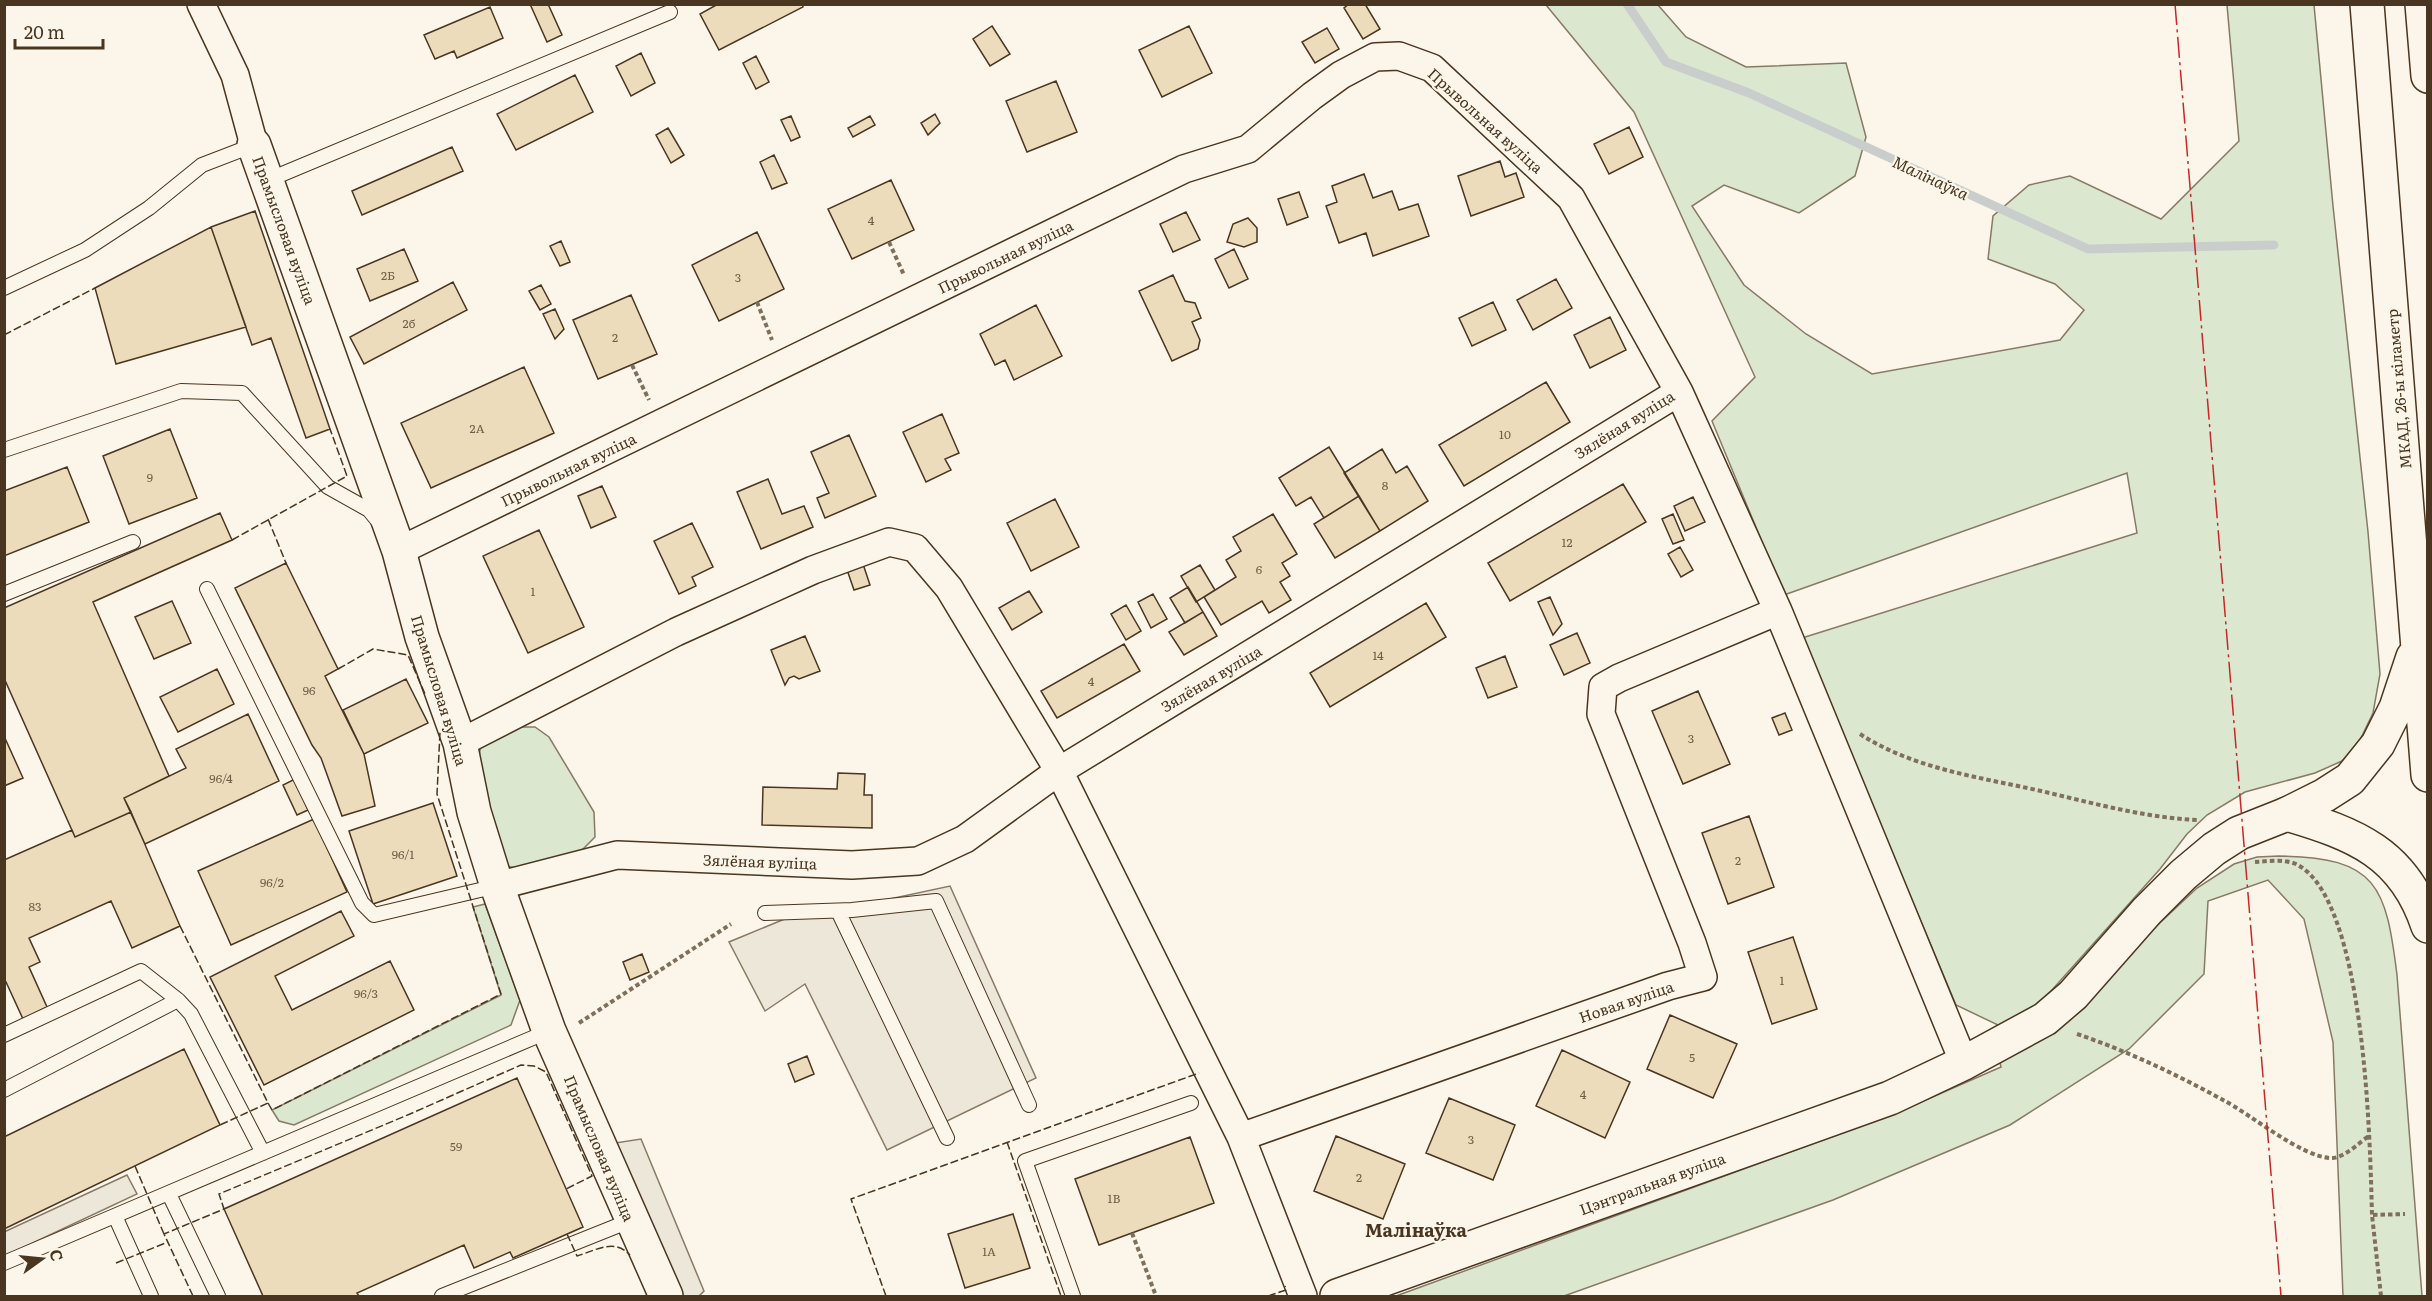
<svg xmlns="http://www.w3.org/2000/svg" width="2432" height="1301" viewBox="0 0 2432 1301" font-family="Literata,serif">
<style>
.green{fill:#dce7d0;stroke:#887966;stroke-width:1.5}
.parking{fill:#ede7d9;stroke:#887966;stroke-width:1.5}
.lines{fill:none;stroke-linecap:round;stroke-linejoin:round}
.stream{stroke:#c9cecd;stroke-width:9}
.building{fill:#ecdcbc;stroke:#4a3520;stroke-width:1.5}
.lane-casing{stroke:#4a3520;stroke-width:16}
.street-casing{stroke:#4a3520;stroke-width:30}
.secondary-casing{stroke:#4a3520;stroke-width:36}
.highway-casing{stroke:#4a3520;stroke-width:36}
.path{stroke:#7f6f5c;stroke-width:4;stroke-dasharray:4.5 3;stroke-linecap:butt}
.lane{stroke:#fbf6e9;stroke-width:14}
.street{stroke:#fbf6e9;stroke-width:27}
.secondary{stroke:#fbf6e9;stroke-width:33}
.highway{stroke:#fbf6e9;stroke-width:33}
.fence{stroke:#4a3520;stroke-width:1.5;stroke-dasharray:8 3;stroke-linecap:butt}
.power{stroke:#c62828;stroke-width:1.5;stroke-dasharray:21 4.5 3 4.5;stroke-linecap:butt}
.labels{text-anchor:middle;dominant-baseline:central;stroke-width:4.5;stroke-linejoin:round;paint-order:stroke}
.number-label{font-size:12px;fill:#725f47}
.street-label{font-size:15px;fill:#4a3520;stroke:#fbf6e9}
.water-label{font-size:16px;font-style:italic;fill:#4a3520;stroke:#fbf6e9}
.quarter-label{font-size:18px;font-weight:bold;fill:#4a3520;stroke:#fbf6e9}
</style>
<rect width="100%" height="100%" fill="#fbf6e9"/>
<path class="green" d="M1546 5H1658L1686 37 1746 67 1846 63 1866 137 1855 176 1799 213 1724 185 1692 206 1744 285 1806 334 1872 374 2060 340 2084 310 2055 284 1988 259 1993 216 2029 185 2070 176 2161 219 2239 141 2227 5H2314L2333 206 2368 532 2380 674 2373 713 2359 742 2342 761 2315 773 2245 792 2207 815 2187 834 2160 869 2035 1009 2000 1026 1956 1005 1802 638 2137 533 2127 473 1784 595 1712 421 1755 377 1634 112Z
M519 727H535L549 737 594 812 595 837 580 852 528 870 505 866 478 763 481 744Z
M2279 856C2378 857 2386 887 2397 975L2422 1296H2343L2333 1042 2304 919 2268 880 2208 901 2204 974 2129 1049 2010 1125 1833 1200 1564 1296H1396L1889 1116 2001 1067 1999 1058 2079 999 2197 888 2234 864 2257 857Z
M485 904 520 1000 511 1025 294 1125 279 1121 272 1110 501 995 473 907Z"/>
<path class="parking" d="M950 886 1036 1078 887 1150 805 984 765 1011 729 942 799 913 871 903Z
M641 1139 704 1291 699 1296H683L615 1143Z
M127 1175 137 1194 5 1256 4 1232Z"/>
<g class="lines">
<path class="stream" d="M1627 4 1666 62 1749 93 2088 249 2274 245"/>
</g>
<path class="building" d="M530 4H548L562 35 547 42Z
M718 4H802L803 7 719 50 700 14Z
M1349 4H1365L1380 29 1363 39 1344 8Z
M490 7 503 38 457 58 454 51 435 59 424 35Z
M992 26 1010 54 990 66 973 39Z
M1189 26 1212 73 1162 97 1139 50Z
M1327 28 1339 49 1315 63 1302 42Z
M641 53 655 83 631 96 616 66Z
M756 56 769 82 756 89 743 63Z
M575 75 593 112 516 150 497 114Z
M1056 81 1077 132 1027 152 1006 101Z
M935 114 940 123 928 135 921 123Z
M791 116 800 137 791 141 781 120Z
M870 116 875 125 853 137 848 128Z
M1629 127 1643 157 1609 174 1594 144Z
M668 128 684 155 671 163 656 135Z
M452 147 463 171 362 215 352 191Z
M774 155 787 183 772 189 760 162Z
M1500 161 1505 177 1516 173 1524 197 1471 216 1458 176Z
M1364 174 1373 198 1392 191 1399 210 1418 204 1429 236 1373 256 1366 233 1339 243 1326 206 1337 202 1332 186Z
M891 180 914 230 852 259 828 209Z
M1299 192 1308 217 1287 225 1278 199Z
M255 211 330 429 306 438 271 338 252 345 211 227Z
M1186 212 1200 240 1173 252 1160 224Z
M1248 218 1257 228V242L1244 247 1227 242 1233 224Z
M211 227 246 327 116 364 95 288Z
M757 232 784 289 719 321 692 265Z
M561 241 570 262 560 266 550 246Z
M404 249 418 281 370 301 357 269Z
M1234 249 1248 279 1229 288 1215 259Z
M1173 275 1185 301 1195 303 1201 318 1192 322 1200 340 1198 349 1172 361 1139 291Z
M1556 279 1572 308 1533 330 1517 300Z
M453 282 467 310 364 364 350 337Z
M541 285 551 304 540 310 529 291Z
M631 295 657 354 598 379 573 320Z
M1493 302 1506 330 1472 346 1459 318Z
M1036 305 1062 356 1014 380 1005 360 995 365 980 334Z
M555 309 564 329 555 339 543 314Z
M1610 317 1626 350 1590 368 1574 335Z
M524 367 554 433 431 488 401 423Z
M1546 382 1570 422 1464 486 1439 445Z
M942 414 959 453 945 459 951 470 926 482 903 432Z
M170 429 197 498 129 524 103 456Z
M849 435 876 496 825 518 817 498 829 493 811 452Z
M1329 447 1359 496 1324 518 1311 497 1296 506 1279 478Z
M1382 449 1396 473 1407 466 1428 501 1380 531 1344 473Z
M67 467 89 522 4 556V491Z
M768 479 782 514 804 506 813 527 761 549 737 492Z
M1623 484 1646 522 1510 601 1488 563Z
M602 486 616 517 591 528 578 496Z
M1359 496 1380 531 1335 558 1314 524Z
M1693 497 1705 522 1685 531 1674 506Z
M1055 499 1079 547 1031 571 1007 523Z
M220 513 232 540 93 602 169 776 124 798 131 812 75 837 4 678V608Z
M1273 514 1297 554 1282 563 1290 576 1280 582 1291 600 1269 613 1262 601 1221 625 1204 597 1236 577 1226 560 1241 551 1233 537Z
M1673 514 1684 540 1673 544 1662 519Z
M692 523 713 567 692 577 696 586 679 594 654 541Z
M539 530 584 627 528 653 483 556Z
M1680 547 1693 570 1681 577 1668 554Z
M861 558 870 585 854 590 845 564Z
M286 563 338 669 325 676 364 754 375 806 342 816 321 758 312 745 235 588Z
M1200 565 1215 590 1196 602 1181 576Z
M1188 587 1203 612 1185 623 1170 598Z
M1029 591 1042 612 1012 630 999 608Z
M1153 594 1167 619 1151 628 1138 602Z
M1550 597 1562 624 1553 635 1538 602Z
M172 601 191 643 154 659 135 617Z
M1426 603 1446 637 1330 707 1310 673Z
M1126 605 1141 631 1126 640 1111 614Z
M1203 612 1217 636 1184 655 1169 632Z
M1577 633 1590 663 1564 675 1550 645Z
M805 636 820 671 799 679 794 676 789 678 785 685 771 650Z
M1124 644 1140 671 1057 718 1041 691Z
M1505 656 1517 687 1488 698 1476 668Z
M217 669 234 704 178 732 160 697Z
M406 679 428 723 364 754 343 710Z
M1698 691 1730 764 1683 784 1652 711Z
M1785 713 1792 730 1779 735 1772 718Z
M248 714 279 781 145 844 124 798 186 768 176 749Z
M4 736 23 778 4 786Z
M838 773 865 774 864 795H872V828L762 825 763 787 837 789Z
M295 779 308 810 297 815 283 785Z
M433 803 457 876 373 904 349 831Z
M131 812 180 926 132 948 111 901 29 938 40 962 29 967 47 1007 23 1019 6 982 4 983V860L72 830 75 837Z
M1749 816 1774 887 1728 904 1702 833Z
M314 819 347 892 231 945 198 871Z
M341 911 354 936 275 976 292 1010 390 961 414 1010 264 1085 210 977Z
M1793 937 1817 1009 1772 1024 1748 952Z
M642 954 649 972 630 980 623 962Z
M1670 1015 1737 1044 1713 1098 1647 1069Z
M184 1049 220 1125 4 1229V1137Z
M1562 1050 1630 1082 1605 1138 1536 1106Z
M807 1056 814 1074 795 1082 788 1064Z
M517 1078 583 1227 513 1258 510 1252 474 1268 464 1245 357 1293 359 1296H263L224 1209Z
M1449 1098 1515 1125 1493 1180 1426 1153Z
M1336 1136 1405 1164 1383 1219 1314 1191Z
M1190 1137 1214 1203 1099 1245 1075 1179Z
M1013 1214 1030 1268 965 1288 948 1234Z"/>
<g class="lines">
<defs>
<path id="lane" d="M268 180 670 12
M4 288 85 250 149 208 202 165 254 145
M4 450 181 391 242 393 328 487 369 510 378 521
M207 589 362 903 374 915 497 886
M4 594 133 542
M838 911 947 1138
M765 913 852 910 936 901 1029 1105
M4 1035 141 971 178 1000 191 1014 263 1153
M4 1090 178 1000
M169 1194 218 1296
M115 1216 151 1296
M4 1263 549 1031
M442 1296 632 1220
M1073 1296 1025 1161 1191 1103"/>
<path id="street" d="M201 4 235 75 254 145
M1679 392 1778 611 1964 1063
M399 551 1184 169 1248 149 1312 96 1341 75 1375 57 1399 56 1432 68 1571 198 1679 392 1059 771 965 839 918 861 852 865 617 855 497 886
M460 743 676 632 813 570 889 542 915 548 949 588 1059 771 1241 1137 1303 1296
M1241 1137 1668 986 1703 977 1692 943 1601 714 1603 687 1619 678 1778 611"/>
<path id="secondary" d="M254 145 399 551 422 637 460 743 474 812 497 886 549 1031 666 1296
M1337 1296 1890 1098 1964 1063 2045 1019 2073 995 2147 911 2183 875 2214 849 2239 833 2287 814"/>
<path id="highway" d="M2367 4 2428 775
M2422 4 2428 76
M2287 814 2325 795 2350 779 2378 744 2396 708 2413 657
M2287 814C2355 834 2404 853 2428 926"/>
</defs>
<use href="#lane" class="lane-casing"/>
<use href="#street" class="street-casing"/>
<use href="#secondary" class="secondary-casing"/>
<use href="#highway" class="highway-casing"/>
<path class="path" d="M889 242 904 275
M757 302 772 340
M632 365 649 400
M1860 734C1914 769 1979 777 2041 791 2093 803 2145 818 2199 820
M2255 862C2268 861 2284 859 2296 864 2366 898 2370 1143 2372 1215
M579 1023 731 924
M2077 1034C2127 1051 2176 1074 2223 1100 2252 1115 2301 1157 2331 1158 2343 1159 2360 1142 2370 1135
M1132 1233 1156 1296
M2381 1296 2372 1215 2405 1214"/>
<use href="#lane" class="lane"/>
<use href="#street" class="street"/>
<use href="#secondary" class="secondary"/>
<use href="#highway" class="highway"/>
<path class="fence" d="M4 335 95 288
M268 519 286 563
M232 540 347 476 330 429
M338 669 373 649 408 655 425 694
M180 926 268 1103 220 1125
M268 1103 272 1110 501 994 437 794 440 732
M1007 1142 1061 1296
M135 1166 164 1234
M567 1234 577 1256C597 1250 614 1238 630 1255
M116 1263 168 1242
M193 1296 164 1234 224 1209 219 1194 410 1114 521 1065 534 1066 546 1072 592 1176 566 1189
M886 1296 851 1199 1199 1073
M1268 1296 1286 1290 1285 1286"/>
<path class="power" d="M2175 4 2281 1296"/>
</g>
<g class="labels">
<g class="number-label">
<text x="871" y="220">4</text>
<text x="388" y="275">2Б</text>
<text x="738" y="277">3</text>
<text x="409" y="323">2б</text>
<text x="615" y="337">2</text>
<text x="477" y="428">2А</text>
<text x="1505" y="434">10</text>
<text x="150" y="477">9</text>
<text x="1385" y="485">8</text>
<text x="1567" y="542">12</text>
<text x="1259" y="569">6</text>
<text x="533" y="591">1</text>
<text x="1378" y="655">14</text>
<text x="1091" y="681">4</text>
<text x="309" y="690">96</text>
<text x="1691" y="738">3</text>
<text x="221" y="778">96/4</text>
<text x="403" y="854">96/1</text>
<text x="1738" y="860">2</text>
<text x="272" y="882">96/2</text>
<text x="35" y="906">83</text>
<text x="1782" y="980">1</text>
<text x="366" y="993">96/3</text>
<text x="1692" y="1057">5</text>
<text x="1583" y="1094">4</text>
<text x="1471" y="1139">3</text>
<text x="456" y="1146">59</text>
<text x="1359" y="1177">2</text>
<text x="1114" y="1198">1В</text>
<text x="989" y="1251">1А</text>
</g>
<g class="street-label">
<text transform="translate(1486 120) rotate(42)">Прывольная вуліца</text>
<text transform="translate(285 230) rotate(70)">Прамысловая вуліца</text>
<text transform="translate(1005 256) rotate(-26)">Прывольная вуліца</text>
<text transform="translate(2398 389) rotate(-95)">МКАД, 26-ы кіламетр</text>
<text transform="translate(1624 424) rotate(-32)">Зялёная вуліца</text>
<text transform="translate(568 469) rotate(-26)">Прывольная вуліца</text>
<text transform="translate(1211 678) rotate(-31)">Зялёная вуліца</text>
<text transform="translate(440 690) rotate(73)">Прамысловая вуліца</text>
<text transform="translate(760 861) rotate(2)">Зялёная вуліца</text>
<text transform="translate(1626 1001) rotate(-19)">Новая вуліца</text>
<text transform="translate(600 1148) rotate(67)">Прамысловая вуліца</text>
<text transform="translate(1652 1183) rotate(-20)">Цэнтральная вуліца</text>
</g>
<g class="water-label">
<text transform="translate(1931 177) rotate(25)">Малінаўка</text>
</g>
<g class="quarter-label">
<text x="1416" y="1229">Малінаўка</text>
</g>
</g>
<rect width="2432" height="1301" fill="none" stroke="#4a3520" stroke-width="12"/>
<g transform="translate(42 1259) rotate(75)" stroke="#fbf6e9" stroke-width="4.5" paint-order="stroke">
<path d="M0-4.5L10 22L0 15L-10 22Z" fill="#4a3520"/>
<text y="-9" font-size="16" font-weight="bold" text-anchor="middle" fill="#4a3520">С</text>
</g>
<path d="M15 39v9h88v-9" fill="none" stroke="#4a3520" stroke-width="3"/>
<text x="24" y="39" font-size="18" fill="#4a3520" stroke="#fbf6e9" stroke-width="4.5" paint-order="stroke">20 m</text>
</svg>
